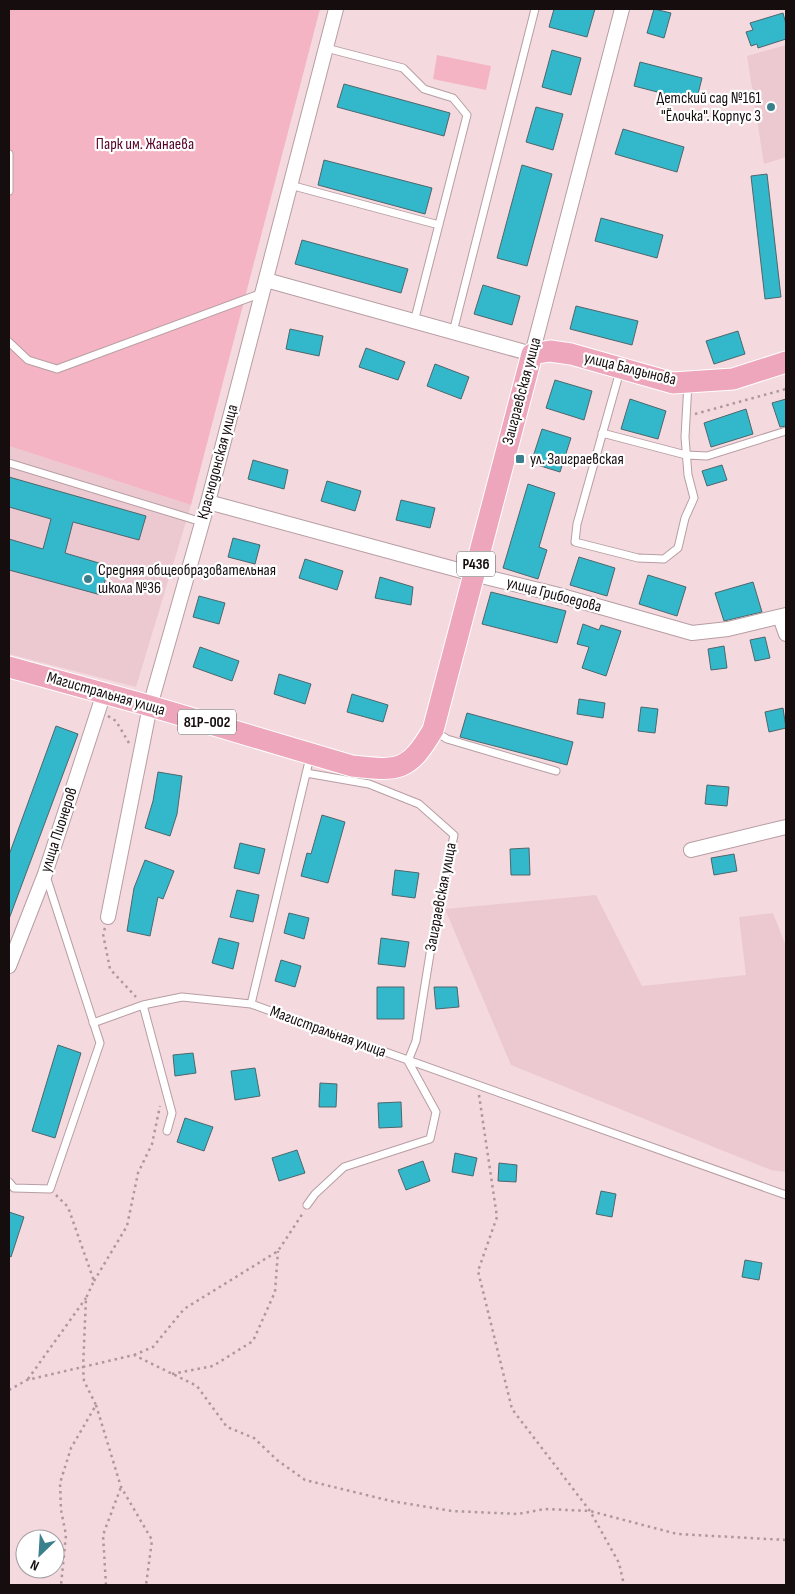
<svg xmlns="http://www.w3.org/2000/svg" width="795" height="1594" viewBox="0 0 795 1594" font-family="'Sofia Sans Condensed',sans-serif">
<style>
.built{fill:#ecc9d1}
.green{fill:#f4b4c3}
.building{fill:#33b7cb;stroke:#4e676b}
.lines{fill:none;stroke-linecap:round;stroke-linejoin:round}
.lane-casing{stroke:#b79ea3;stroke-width:9}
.street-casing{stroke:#b79ea3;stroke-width:16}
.primary-casing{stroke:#fff;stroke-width:23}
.path{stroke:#ad989d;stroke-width:2.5;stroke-dasharray:2.5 4;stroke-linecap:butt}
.lane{stroke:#fff;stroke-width:7}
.street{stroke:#fff;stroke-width:14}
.primary{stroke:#eea6bc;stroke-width:21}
.poi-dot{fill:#3a808c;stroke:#fff;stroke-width:2}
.labels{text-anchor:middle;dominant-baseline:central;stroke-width:4.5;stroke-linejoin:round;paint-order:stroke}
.shield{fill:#fff;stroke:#5c5657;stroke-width:1}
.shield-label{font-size:15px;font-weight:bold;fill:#160d0f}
.poi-label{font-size:16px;fill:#160d0f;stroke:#fff;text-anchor:start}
.park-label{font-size:16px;fill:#550327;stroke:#fff}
.street-label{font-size:16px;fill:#160d0f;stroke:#fff}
</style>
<rect width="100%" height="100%" fill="#f4d9df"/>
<path class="built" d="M786 45V157L764 164 747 56Z
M9 446 191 505 136 687 9 654Z
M596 895 642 986 746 975 739 917 773 913 786 946V1172L771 1170 511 1065 445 909Z"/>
<path class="green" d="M9 9H320L191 505 9 446Z
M437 55 491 66 486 90 433 79Z"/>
<path class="building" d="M554 9H595L587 37 549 27Z
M654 9 671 13 664 38 647 33Z
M783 13 786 24V39L758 48 757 44 751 46 746 32 753 30 750 23Z
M552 50 581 58 571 95 542 87Z
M640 62 702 78 696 102 634 86Z
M344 84 450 113 444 136 337 107Z
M536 107 563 114 553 150 526 142Z
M623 129 684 147 677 172 615 154Z
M324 160 432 188 425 214 318 185Z
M522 165 552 174 527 266 497 258Z
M767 174 781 297 765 299 751 176Z
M601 218 663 235 657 258 595 241Z
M302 240 408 269 401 293 295 264Z
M483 285 520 296 512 325 474 314Z
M576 306 638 321 632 345 570 329Z
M290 329 323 336 319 356 286 349Z
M738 331 745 354 714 364 706 341Z
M366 348 405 362 398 380 359 367Z
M435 364 469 377 461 399 427 386Z
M555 380 592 391 584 420 546 408Z
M630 399 666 411 658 439 621 429Z
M786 399V426L780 427 772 403Z
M746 409 753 434 711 447 704 423Z
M542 429 571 438 560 472 531 463Z
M253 460 288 470 284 489 248 479Z
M722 465 727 480 707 486 702 471Z
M9 477 146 516 139 540 73 522 65 553 109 566 101 595 9 570V539L43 549 51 519 9 507Z
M327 481 361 491 355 511 321 501Z
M528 484 555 493 539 547 547 550 538 579 503 568Z
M401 500 435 508 430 528 396 520Z
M233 538 260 545 255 564 228 557Z
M579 557 615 568 607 596 570 585Z
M305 559 343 571 337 590 299 578Z
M648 575 686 587 677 616 639 604Z
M380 577 413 587 411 605 375 598Z
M753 582 762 612 724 621 715 593Z
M491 592 566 611 557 643 482 624Z
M199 596 225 603 219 624 193 617Z
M583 624 599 630 601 625 621 631 606 676 582 668 589 647 577 644Z
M765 637 770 658 755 661 750 640Z
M724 646 727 668 711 670 708 649Z
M200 647 239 661 232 681 193 667Z
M279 674 311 684 305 704 274 694Z
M352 694 388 705 383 722 347 712Z
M579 699 605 703 603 718 577 714Z
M641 707 658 709 655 733 638 731Z
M783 708 786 728 769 732 765 712Z
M467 713 573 742 567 765 460 737Z
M56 726 78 734 9 919V855Z
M158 772 182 776 177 814 170 836 145 828 153 801Z
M707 785 729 787 727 806 705 804Z
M322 815 345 822 328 883 301 876 307 853 311 854Z
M240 843 265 849 259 874 234 868Z
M529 848 530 875H511L510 849Z
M734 854 737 871 714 875 711 858Z
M145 860 174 871 163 899 158 897 150 936 127 931 134 888Z
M395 870 419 873 415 898 392 895Z
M237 890 259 895 253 922 230 917Z
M289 913 309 918 304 939 284 933Z
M219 938 239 943 233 969 212 963Z
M381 938 409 942 405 967 378 964Z
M281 960 301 966 295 987 275 981Z
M377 987H404V1019H377Z
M434 987H457L459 1007 436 1009Z
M58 1045 81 1053 55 1138 32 1131Z
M193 1053 196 1073 175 1076 173 1055Z
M255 1068 260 1096 235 1100 231 1071Z
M320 1083 337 1084 336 1107H319Z
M401 1102 402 1127 379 1128 378 1103Z
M185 1118 213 1127 204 1151 177 1142Z
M297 1150 305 1173 279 1181 272 1158Z
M455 1153 477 1158 473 1176 452 1172Z
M423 1161 430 1181 406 1190 398 1170Z
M499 1163 517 1165 516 1182 498 1181Z
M601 1191 616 1194 612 1217 596 1214Z
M9 1212 24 1217 11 1257 9 1256Z
M745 1260 762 1263 759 1280 742 1277Z"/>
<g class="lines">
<defs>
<path id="lane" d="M326 48 403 68 424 89 453 98 467 115 414 322
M9 154V191
M290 185 439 225
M453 332 535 9
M9 342 28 360 57 369 262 293
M620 371 577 524 575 542 638 558 664 559 678 548 685 518 694 498 688 475 685 437 688 383
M602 433 686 455 707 456 786 431
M9 463 202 522
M436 732 447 739 556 771
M306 773 369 784 419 804 454 835 433 935 416 1041 408 1061 436 1112 430 1139 344 1167 315 1194 307 1205
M251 1004 310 757
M143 1005 172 1113 167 1131
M93 1023 143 1005 182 997 251 1004 786 1195
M9 1182 14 1188 50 1189 100 1043 46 876"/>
<path id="street" d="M266 280 532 354 622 9
M208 502 473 574 555 594 692 633 728 629 786 615
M780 617 786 634
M691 850 786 827
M108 917 150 706 208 502 336 9
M9 966 45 874 104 693"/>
<path id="primary" d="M9 667 150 706 352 766C399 771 408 772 433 730L532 354 550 351 571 354 673 383 733 379 786 362"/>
</defs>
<use href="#lane" class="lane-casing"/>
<use href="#street" class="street-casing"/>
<use href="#primary" class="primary-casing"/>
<path class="path" d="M695 414 786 389
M108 716 116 721 129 743
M105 928 103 934 110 969 136 997
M479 1095 497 1217 478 1271 512 1409 590 1511 619 1563 624 1585
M56 1195 68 1207 94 1281 86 1298 83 1368 84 1381 96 1405 71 1448 60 1483 61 1510 66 1535 61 1585
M94 1281 127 1226 138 1173 152 1144 160 1106
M134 1355 153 1347 184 1309 278 1251 303 1213
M172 1374 213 1366 253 1341 275 1292 278 1251
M28 1379 86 1298
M9 1390 27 1380 134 1355 197 1386 227 1427 254 1438 277 1460 305 1480 391 1501 452 1511 518 1514 545 1509 590 1511 677 1534 786 1540
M96 1405 121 1487 152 1540 146 1585
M106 1585 103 1535 121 1487"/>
<use href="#lane" class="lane"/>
<use href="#street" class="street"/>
<use href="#primary" class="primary"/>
</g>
<g class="poi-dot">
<circle cx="771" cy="107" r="5"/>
<rect x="515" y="454" width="10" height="10" rx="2.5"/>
<circle cx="88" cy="579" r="5"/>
</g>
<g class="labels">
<g class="shield">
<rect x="457" y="551.5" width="38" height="25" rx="4"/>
<rect x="178" y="709.5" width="58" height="25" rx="4"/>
</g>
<g class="shield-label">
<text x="476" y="564">P436</text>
<text x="207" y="722">81Р-002</text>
</g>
<g class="poi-label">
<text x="761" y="98" text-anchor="end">Детский сад №161<tspan x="761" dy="18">"Ёлочка". Корпус 3</tspan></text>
<text x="530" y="459">ул. Заиграевская</text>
<text x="98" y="570">Средняя общеобразовательная<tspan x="98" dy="18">школа №36</tspan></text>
</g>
<g class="park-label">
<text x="145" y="144">Парк им. Жанаева</text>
</g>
<g class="street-label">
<text transform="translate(630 369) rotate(14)">улица Балдынова</text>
<text transform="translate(522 391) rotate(-75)">Заиграевская улица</text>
<text transform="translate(218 462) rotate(-75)">Краснодонская улица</text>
<text transform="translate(554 595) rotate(15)">улица Грибоедова</text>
<text transform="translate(106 694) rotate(16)">Магистральная улица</text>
<text transform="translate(59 830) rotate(-72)">улица Пионеров</text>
<text transform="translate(441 897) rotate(-79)">Заиграевская улица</text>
<text transform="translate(328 1032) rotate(20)">Магистральная улица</text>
</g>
</g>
<rect width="795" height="1594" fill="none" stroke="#160d0f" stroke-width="20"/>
<g transform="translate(40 1554) rotate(205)"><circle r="24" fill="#ffffff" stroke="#a29e9f"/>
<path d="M0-4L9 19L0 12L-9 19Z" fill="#3a808c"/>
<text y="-8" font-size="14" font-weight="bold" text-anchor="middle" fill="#160d0f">N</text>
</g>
</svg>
